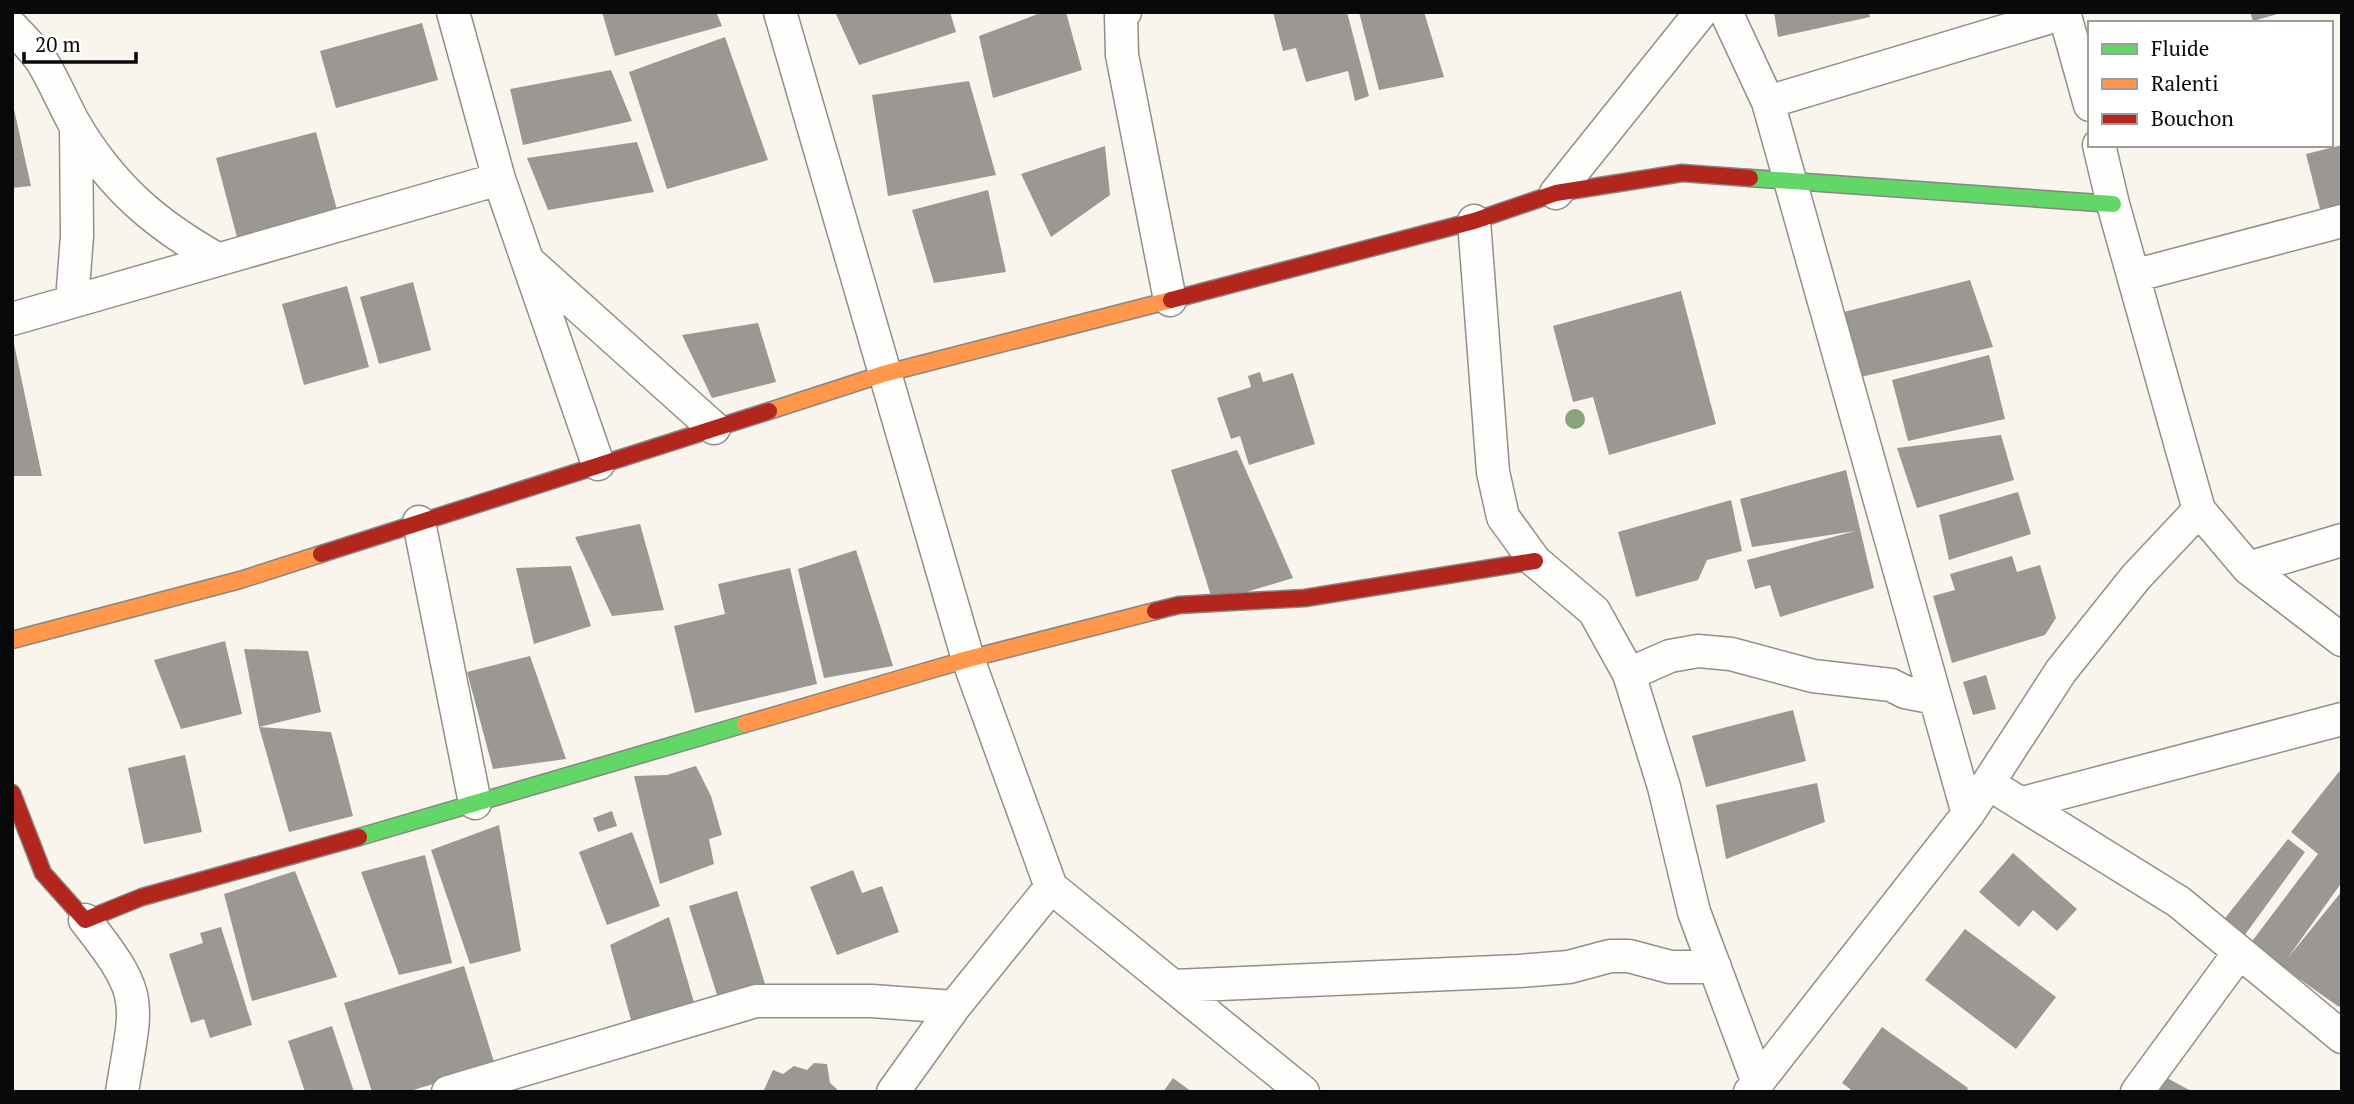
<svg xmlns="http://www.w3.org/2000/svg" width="2354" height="1104" viewBox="0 0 2354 1104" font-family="'PT Serif',serif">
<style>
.building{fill:#9b9893}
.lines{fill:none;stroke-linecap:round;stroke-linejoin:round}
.street-casing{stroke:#918f8b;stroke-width:35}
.fast-casing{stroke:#888682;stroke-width:19}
.slow-casing{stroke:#888682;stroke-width:19}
.jam-casing{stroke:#888682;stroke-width:19}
.street{stroke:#fefefc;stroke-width:32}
.fast{stroke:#63d668;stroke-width:16}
.slow{stroke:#ff974d;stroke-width:16}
.jam{stroke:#b3261e;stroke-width:16}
.tree{fill:#89a478}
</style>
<rect width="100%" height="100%" fill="#f9f5ec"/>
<path class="building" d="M602 12H716L722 26 615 56Z
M835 12H950L956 32 859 65Z
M1043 12H1066L1082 70 993 98 979 36Z
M1273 12H1347L1369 96 1355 101 1348 71 1306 82 1296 48 1283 51Z
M1359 12H1424L1444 77 1379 90Z
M1774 12H1869L1870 17 1778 37Z
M2250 12H2281V13L2253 21Z
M422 23 438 80 336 108 320 51Z
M725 37 768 160 667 189 629 72Z
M611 70 632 121 523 145 510 89Z
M969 81 996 175 888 196 872 95Z
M12 100 31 186 12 188Z
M316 132 337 210 237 237 216 158Z
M637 142 654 192 548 210 527 158Z
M2342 145V204L2320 209 2306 154Z
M1105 146 1110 195 1051 237 1021 174Z
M988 190 1006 272 934 283 912 210Z
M1970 280 1993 347 1856 378 1836 314Z
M413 282 431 350 379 364 360 297Z
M347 286 369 367 304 385 282 304Z
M1681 291 1716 424 1609 455 1593 397 1573 402 1553 326Z
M758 323 776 382 712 398 682 335Z
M12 339H13L42 476H12Z
M1989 355 2005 419 1908 441 1892 380Z
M1260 372 1263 382 1293 373 1315 444 1249 465 1240 436 1231 439 1217 398 1251 387 1248 376Z
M2001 435 2014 480 1917 508 1897 448Z
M1237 450 1293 578 1213 602 1171 470Z
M1846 470 1874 588 1780 617 1770 585 1755 589 1747 560 1855 531 1752 547 1740 499Z
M2018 492 2031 534 1949 560 1939 515Z
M1731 500 1742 551 1707 560 1698 580 1636 597 1618 532Z
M640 524 664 610 612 616 575 537Z
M856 550 893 666 824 678 798 569Z
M2012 556 2017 572 2040 565 2056 618 2045 635 1952 663 1933 596 1955 590 1950 574Z
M571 566 591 626 534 644 516 568Z
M790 568 817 684 695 713 674 626 725 614 718 584Z
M225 641 242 714 181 729 154 660Z
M244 649 308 651 321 712 259 727 331 732 353 816 289 832 259 727Z
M530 656 566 759 493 769 467 672Z
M1986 675 1996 709 1973 715 1963 682Z
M1793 710 1806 761 1706 787 1692 736Z
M185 755 202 832 144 844 128 768Z
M696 766 711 796 722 835 709 839 714 864 660 884 634 776 667 775Z
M2342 768V882L2287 959 2342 891V1003L2339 1007 2250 944 2318 854 2291 832Z
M1817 783 1825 822 1726 859 1716 805Z
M612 811 617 826 598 832 593 818Z
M499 825 521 951 470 964 431 850Z
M632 832 660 906 607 925 579 852Z
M2288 839 2305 852 2244 936 2222 922Z
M2013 853 2077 909 2057 931 2033 910 2019 927 1979 892Z
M425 855 452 963 399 975 361 872Z
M853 870 862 893 882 886 899 932 837 955 810 887Z
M295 871 337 977 252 1001 224 894Z
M737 891 765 984 718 998 689 906Z
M669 917 695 1006 633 1027 610 945Z
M221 927 252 1025 210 1038 204 1019 191 1023 169 954 203 943 200 933Z
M1965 929 2056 997 2016 1049 1925 980Z
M464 966 495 1065 407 1092H372L344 1003Z
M332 1026 354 1092H305L288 1041Z
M1882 1027 1968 1088 1966 1092H1854L1842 1083Z
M814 1063 827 1064 830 1083 837 1089 836 1092H763L773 1070 783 1074 794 1066 807 1070Z
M1173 1078 1192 1092H1163Z
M2167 1078 2193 1092H2158Z"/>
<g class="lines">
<defs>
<path id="street" d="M453 12 499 179 598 464
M780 12 968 659 1051 887 1303 1092
M1125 12 1121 16 1122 55 1170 300
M1726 12 1768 102 1968 814
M2064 12 2090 105
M12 27C22 38 35 50 43 63 55 83 64 105 75 125 112 187 155 224 217 259
M1768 102 2064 13
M2099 145 2113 204 2199 510 2248 568 2342 640
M1556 193 1701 12
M1474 221 1493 472 1503 517 1535 561 1594 611 1629 674 1664 787 1694 912 1757 1080
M530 263 714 428
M2133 276 2342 221
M72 301 77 236 76 126
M12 319 499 179
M419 522 475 803
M2248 568 2342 540
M1629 674 1670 656 1698 651 1731 654 1813 676 1891 685 1905 692 1935 698
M1989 784 2179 902 2342 1037
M2023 803 2342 719
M85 920C146 998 137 998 122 1092
M1174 986 1519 971 1569 967 1610 956H1629L1670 967H1715
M448 1092 756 1001H872L954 1007
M893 1092 954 1007 1051 887
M1750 1092 1968 814 2061 671 2136 577 2199 510
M2137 1092 2239 953"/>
<path id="fast" d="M1750 178 2113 204
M359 837 745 724"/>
<path id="slow" d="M769 411 883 374 1171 300
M12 640 240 580 321 554
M745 724 968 659 1155 611"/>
<path id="jam" d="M1171 300 1474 221 1556 193 1682 173 1750 178
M321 554 769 411
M1155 611 1179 605 1305 598 1535 561
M12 793 43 873 85 920 142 897 359 837"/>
</defs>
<use href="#street" class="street-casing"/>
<use href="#fast" class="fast-casing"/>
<use href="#slow" class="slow-casing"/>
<use href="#jam" class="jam-casing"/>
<use href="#street" class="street"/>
<use href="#fast" class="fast"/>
<use href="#slow" class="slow"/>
<use href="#jam" class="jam"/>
</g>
<circle class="tree" cx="1575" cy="419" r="10"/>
<rect width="2354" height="1104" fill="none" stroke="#090909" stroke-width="28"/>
<rect x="2088" y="21" width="245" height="126" fill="#ffffff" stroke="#9d9d9d" stroke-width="2"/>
<rect x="2102" y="44" width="35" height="10" fill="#63d668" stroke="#9d9d9d" stroke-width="2"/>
<text x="2151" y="56" font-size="21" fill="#090909">Fluide</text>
<rect x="2102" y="79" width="35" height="10" fill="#ff974d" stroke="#9d9d9d" stroke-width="2"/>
<text x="2151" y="91" font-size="21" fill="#090909">Ralenti</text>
<rect x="2102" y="114" width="35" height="10" fill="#b3261e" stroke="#9d9d9d" stroke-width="2"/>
<text x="2151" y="126" font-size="21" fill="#090909">Bouchon</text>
<path d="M24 52v10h112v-10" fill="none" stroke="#090909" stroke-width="3.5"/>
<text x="35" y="52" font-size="21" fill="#090909" stroke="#ffffff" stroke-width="5" paint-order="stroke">20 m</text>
</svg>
